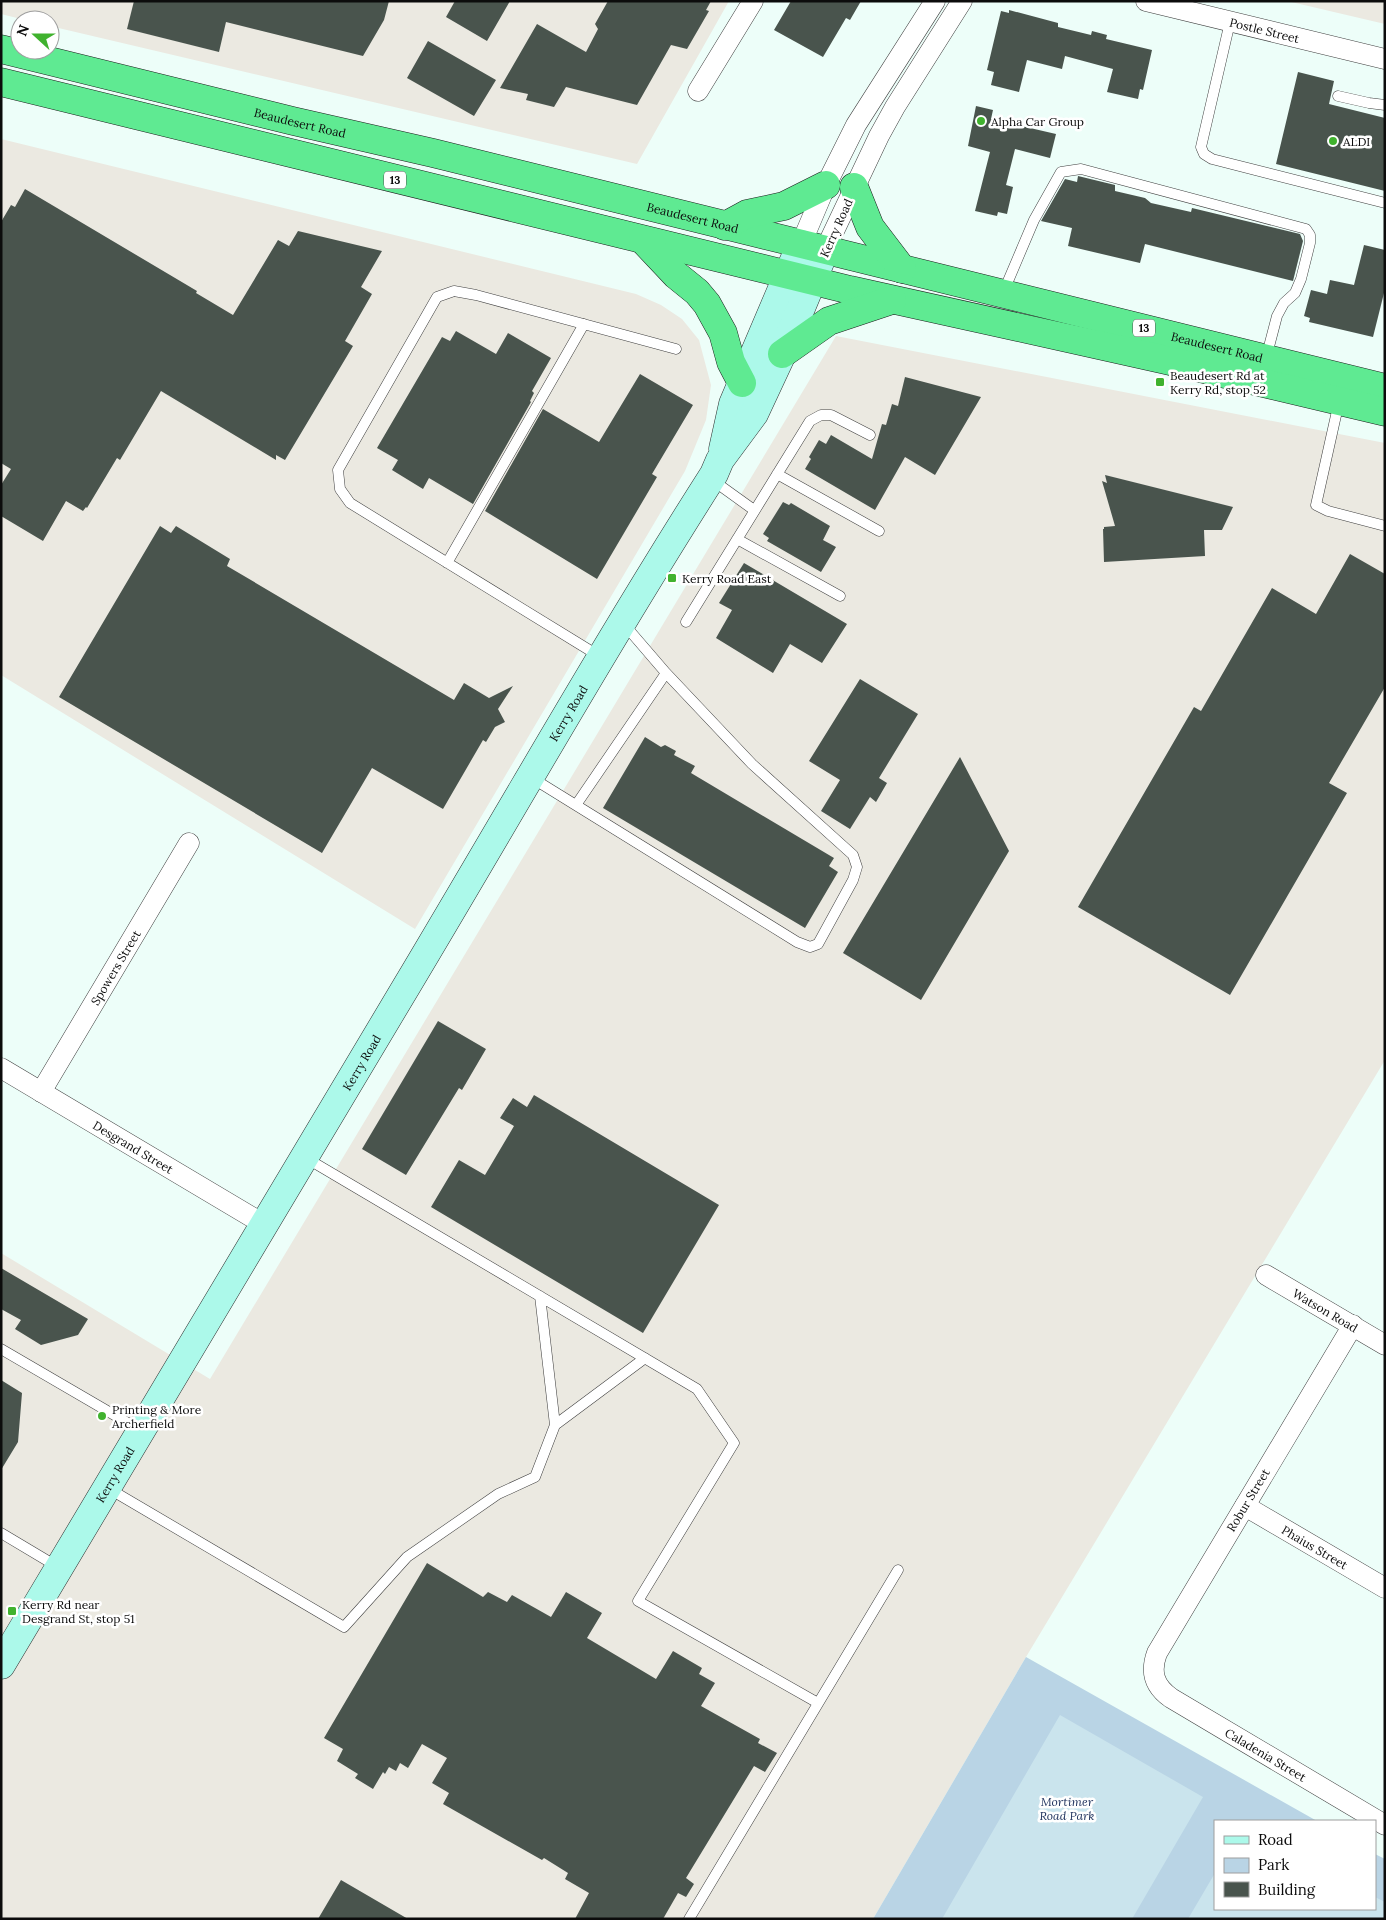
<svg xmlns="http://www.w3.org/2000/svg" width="1386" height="1920" viewBox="0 0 1386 1920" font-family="Lora,serif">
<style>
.industrial{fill:#ebe9e1}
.green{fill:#b9d4e5}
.pitch{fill:#cae4ed}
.building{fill:#49544d}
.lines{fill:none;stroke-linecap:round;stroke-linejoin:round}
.lane-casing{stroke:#3f3f3f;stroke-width:11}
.street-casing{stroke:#3f3f3f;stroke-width:21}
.secondary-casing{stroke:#2e2e2e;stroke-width:29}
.highway-casing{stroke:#1d1d1d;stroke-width:29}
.lane{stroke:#fff;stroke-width:10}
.street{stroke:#fff;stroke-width:20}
.secondary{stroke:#acf9ea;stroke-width:28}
.highway{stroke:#5fea92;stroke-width:28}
.poi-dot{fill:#40b22e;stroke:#fff;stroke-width:2}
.labels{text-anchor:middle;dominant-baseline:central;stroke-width:5;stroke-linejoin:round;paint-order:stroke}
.shield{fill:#fff;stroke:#555;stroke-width:1}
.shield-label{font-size:11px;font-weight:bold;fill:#0c0c0c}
.street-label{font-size:12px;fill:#0c0c0c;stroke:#fff}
.poi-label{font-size:12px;fill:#0c0c0c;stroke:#fff;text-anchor:start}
.park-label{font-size:12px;font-style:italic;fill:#22345f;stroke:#fff}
</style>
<rect width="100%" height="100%" fill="#edfef9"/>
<path class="industrial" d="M1 1H729L637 164 50 26V20H25L1 14Z
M1287 1H1385V24Z
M1 139 636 294 661 305 682 319 699 340 711 385 706 420 685 471 415 929 1 675Z
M836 336 1385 443V1060L1026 1657 873 1919H1V1253L210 1379Z"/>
<path class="green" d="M1026 1657 1317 1821H1215V1909H1375V1854L1385 1859V1919H873Z"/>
<path class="pitch" d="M1060 1715 1203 1797 1132 1919H942Z
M1215 1873V1909H1375V1897L1385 1902V1919H1188Z"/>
<path class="building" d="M134 1H389L384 20 363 56 226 22 219 52 127 29Z
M455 1H510L487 41 446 17Z
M608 1H711L706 10 709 11 687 49 671 45 637 105 566 87 554 107 526 100 528 94 500 88 537 24 586 52 598 29 595 24Z
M791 1H861L850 20 846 18 823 57 774 30Z
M1009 10 1058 23V27L1091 35 1092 31 1107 35 1106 39 1152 50 1143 90 1140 89 1138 99 1107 92 1113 69 1065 56 1062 69 1027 60 1019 92 991 85 994 72 987 70 1001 11 1009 13Z
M428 41 496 80 474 116 407 78Z
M1298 72 1334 81 1329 104 1385 118V191L1276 164Z
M976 106 993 110 991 119 1056 134 1050 158 1015 149 1006 185 1013 187 1007 214 998 212 997 216 975 211 990 152 968 146Z
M1078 176 1115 185V191L1145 198 1151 203 1191 212 1192 208 1300 234 1303 241 1293 281 1145 244 1140 263 1068 246 1072 228 1041 221 1065 179 1077 182Z
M25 189 197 291 196 293 233 315 278 240 289 246 298 231 382 251 361 287 372 294 345 341 353 346 285 460 276 455V460L161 391 120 460 117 458 87 508 86 507 83 511 66 501 43 541 1 516V485L11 469 1 463V222L11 205 15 207Z
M1364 245 1385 250V289L1373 337 1309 322 1310 318 1304 316 1311 290 1327 294 1330 280 1354 285Z
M456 331 496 354 508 333 551 358 532 391 534 393 530 401 531 402 473 504 429 478 423 489 392 470 398 460 377 448 442 337 450 341Z
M640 374 693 405 652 474 657 477 597 579 485 511 543 409 599 442Z
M905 377 981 397 935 475 905 457 875 510 805 469 811 459 809 457 819 440 826 444 831 435 872 459 882 424 886 425 892 404 898 406Z
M1105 475 1233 507 1222 530H1204L1205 556 1104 562 1103 529H1104V527L1115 526 1102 481 1107 483Z
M783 502 789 505 791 503 830 526 823 540 836 547 821 572 767 541 769 538 763 534Z
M160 526 171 533 176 526 230 559 227 566 454 700 464 683 489 698 513 686 498 709 505 722 495 727 486 742 483 740 443 809 372 768 322 853 59 697Z
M1350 554 1385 574V687L1329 783 1347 793 1230 995 1078 907 1194 707 1201 711 1272 588 1316 614Z
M744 563 847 624 822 663 790 644 773 673 716 638 732 610 719 603Z
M860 679 918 714 879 778 887 783 876 802 870 797 850 829 821 811 840 780 809 761Z
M645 737 661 747 665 745 676 751 674 755 695 766 691 773 834 858 829 866 838 872 805 928 603 808Z
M960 757 1009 851 921 1000 843 953Z
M438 1021 486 1049 462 1090 459 1088 406 1175 362 1149Z
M534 1095 719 1205 643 1333 431 1207 459 1160 485 1175 514 1126 500 1118 513 1098 527 1107Z
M1 1268 88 1319 78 1335 41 1345 15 1329 21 1320 1 1309Z
M1 1380 22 1393 18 1442 1 1470Z
M427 1563 483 1597 488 1592 507 1602 512 1595 551 1617 566 1592 602 1613 587 1638 656 1679 673 1651 702 1668 699 1674 715 1683 701 1706 760 1739 758 1743 777 1753 765 1772 754 1766 686 1878 694 1884 686 1897 678 1893 663 1919H575L589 1893 565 1879 568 1873 544 1858 542 1860 443 1804 449 1793 432 1783 447 1758 422 1744 408 1768 400 1763 396 1771 389 1767 385 1774 383 1772 373 1789 355 1778 358 1774 337 1761 343 1749 324 1738Z
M341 1880 408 1919H318Z"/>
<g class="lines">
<defs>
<path id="lane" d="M1230 22 1201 147 1204 154 1212 159 1385 203
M1338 96 1369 103 1385 105
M1003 293 1034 220 1061 172 1081 169 1306 229 1310 235V243L1301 279 1295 293 1284 303 1277 316 1266 358
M1339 402 1316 505 1328 511 1385 526
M777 474 879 531
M711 479 754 510
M737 539 840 596
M447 563 584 324
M686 622 810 421 821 415H831L870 435
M599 656 350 503 340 489 338 470 437 297 454 291 476 295 676 349
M532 778 797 942 810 947 818 944 853 880 857 867 853 855 752 764 666 673 623 623
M576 805 666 673
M306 1158 697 1389 734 1443 638 1601 818 1703
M1 1349 140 1430
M555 1425 645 1358
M106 1487 344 1627 407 1557 498 1494 535 1477 555 1425 540 1296
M1 1533 58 1567
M689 1919 898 1570"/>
<g id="street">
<path id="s1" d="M1146 1 1385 59"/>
<path d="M698 91 753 1"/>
<path d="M801 244 826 185 856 125 935 1"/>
<path d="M825 250 879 136 895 107 962 1"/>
<path id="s2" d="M1 1068 265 1225"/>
<path id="s3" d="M41 1092 189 843"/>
<path id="s4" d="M1266 1275 1385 1345"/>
<path id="s5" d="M1353 1325 1157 1653C1150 1672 1154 1686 1171 1698L1385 1825"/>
<path id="s6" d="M1245 1506 1385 1588"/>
</g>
<g id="secondary">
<path d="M723 449 733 404 801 244"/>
<path id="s7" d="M1 1665C136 1437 274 1210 409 982 510 813 608 640 714 474L720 460 754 414 782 354 825 250"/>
</g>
<g id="highway">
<path id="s8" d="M1 49 293 121 433 153 1385 388"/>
<path d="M1 82 850 290 1166 360 1385 412"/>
<path d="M854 187 870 227 902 269"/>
<path d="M725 226 747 214 784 206 826 185"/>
<path d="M643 240 676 275 697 292 707 304 723 333 731 362 742 383"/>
<path d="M782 354 829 321 892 300"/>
</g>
</defs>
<use href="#lane" class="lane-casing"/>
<use href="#street" class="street-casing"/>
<use href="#secondary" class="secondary-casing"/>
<use href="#highway" class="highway-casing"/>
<use href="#lane" class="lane"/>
<use href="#street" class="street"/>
<use href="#secondary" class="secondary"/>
<use href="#highway" class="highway"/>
</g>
<g class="poi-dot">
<circle cx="981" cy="121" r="5"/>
<circle cx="1333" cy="141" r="5"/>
<rect x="1155" y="377" width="10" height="10" rx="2.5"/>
<rect x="667" y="573" width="10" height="10" rx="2.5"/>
<circle cx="102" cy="1416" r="5"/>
<rect x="7" y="1606" width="10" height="10" rx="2.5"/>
</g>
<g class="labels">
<g class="shield">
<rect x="384" y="171.5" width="22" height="17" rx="4"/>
<rect x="1133" y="319.5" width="22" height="17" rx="4"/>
</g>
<g class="shield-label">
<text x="395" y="180">13</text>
<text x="1144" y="328">13</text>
</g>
<g class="street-label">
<text stroke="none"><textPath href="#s1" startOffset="122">Postle Street</textPath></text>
<text stroke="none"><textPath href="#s8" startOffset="308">Beaudesert Road</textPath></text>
<text stroke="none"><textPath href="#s8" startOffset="712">Beaudesert Road</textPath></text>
<text transform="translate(836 228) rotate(-66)">Kerry Road</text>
<text stroke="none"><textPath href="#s8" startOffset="1252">Beaudesert Road</textPath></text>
<text stroke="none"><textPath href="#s7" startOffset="1108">Kerry Road</textPath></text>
<text stroke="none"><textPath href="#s3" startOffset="145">Spowers Street</textPath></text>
<text stroke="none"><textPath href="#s7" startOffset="702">Kerry Road</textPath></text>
<text stroke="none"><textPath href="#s2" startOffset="154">Desgrand Street</textPath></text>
<text stroke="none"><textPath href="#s4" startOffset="69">Watson Road</textPath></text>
<text stroke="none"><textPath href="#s7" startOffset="222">Kerry Road</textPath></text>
<text transform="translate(1248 1500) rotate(-59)">Robur Street</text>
<text stroke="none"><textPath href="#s6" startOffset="81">Phaius Street</textPath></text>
<text stroke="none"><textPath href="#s5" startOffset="544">Caladenia Street</textPath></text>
</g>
<g class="poi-label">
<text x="991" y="121">Alpha Car Group</text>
<text x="1343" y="141">ALDI</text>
<text x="1170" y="375">Beaudesert Rd at<tspan x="1170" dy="14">Kerry Rd, stop 52</tspan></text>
<text x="682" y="578">Kerry Road East</text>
<text x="112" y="1409">Printing &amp; More<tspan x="112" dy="14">Archerfield</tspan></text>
<text x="22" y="1604">Kerry Rd near<tspan x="22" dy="14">Desgrand St, stop 51</tspan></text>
</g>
<g class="park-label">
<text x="1067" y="1801">Mortimer<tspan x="1067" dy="14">Road Park</tspan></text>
</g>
</g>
<rect width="1386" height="1920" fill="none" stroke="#0c0c0c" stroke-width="5"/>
<rect x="1214" y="1820" width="162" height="90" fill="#ffffff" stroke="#9e9e9e"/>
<rect x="1224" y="1836" width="25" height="8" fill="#acf9ea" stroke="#9e9e9e"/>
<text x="1258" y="1845" font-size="15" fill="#0c0c0c">Road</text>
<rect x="1224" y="1858" width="25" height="15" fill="#b9d4e5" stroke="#9e9e9e"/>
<text x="1258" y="1870" font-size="15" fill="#0c0c0c">Park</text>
<rect x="1224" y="1882" width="25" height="15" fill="#49544d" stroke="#9e9e9e"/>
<text x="1258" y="1895" font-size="15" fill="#0c0c0c">Building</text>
<g transform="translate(35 35) rotate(291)"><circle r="24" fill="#ffffff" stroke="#9e9e9e"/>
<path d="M0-4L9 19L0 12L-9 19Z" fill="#40b22e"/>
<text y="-8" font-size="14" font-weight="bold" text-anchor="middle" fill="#0c0c0c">N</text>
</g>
</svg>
